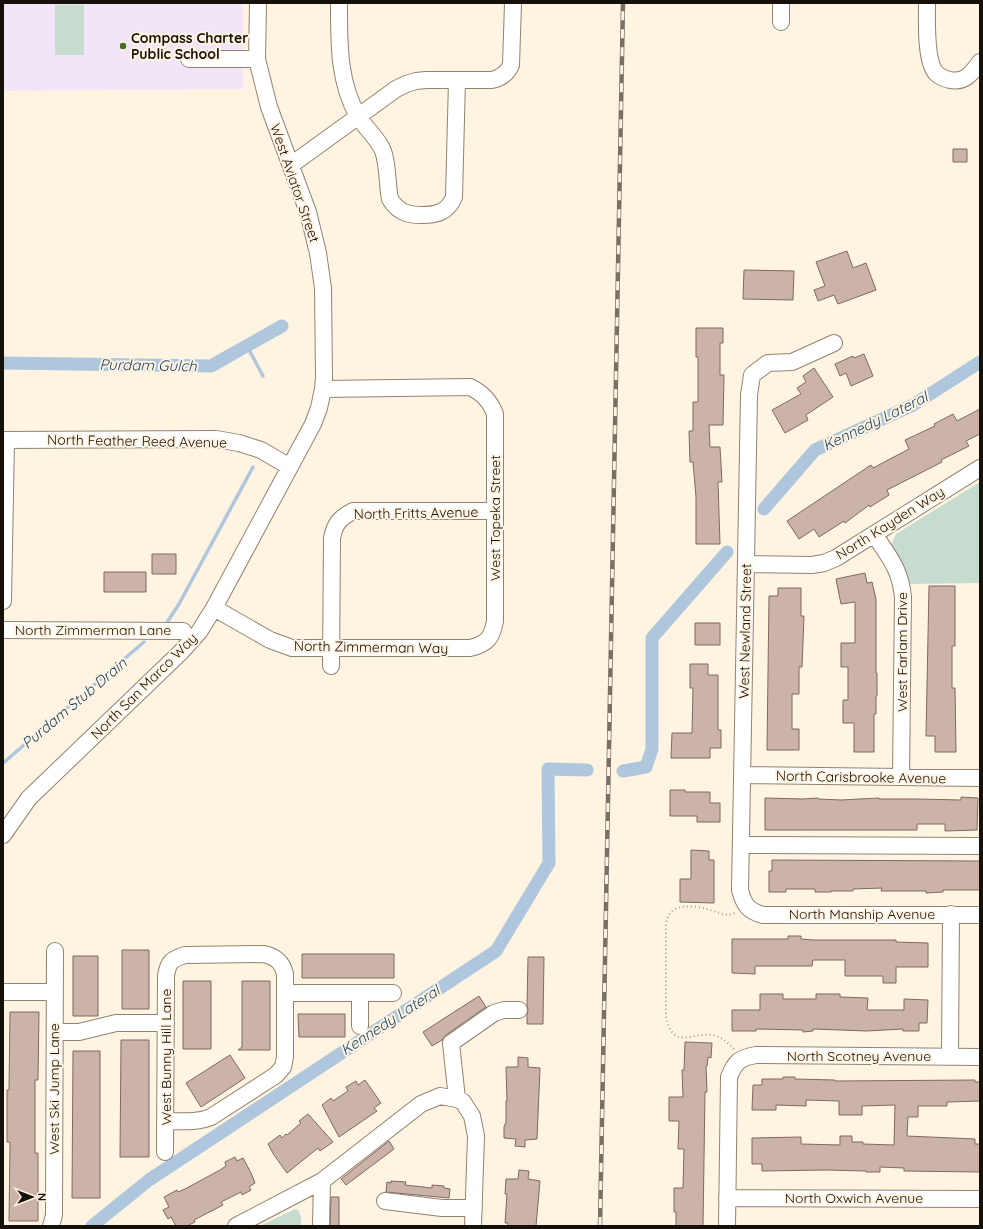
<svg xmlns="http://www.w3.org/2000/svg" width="983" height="1229" viewBox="0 0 983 1229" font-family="Quicksand,sans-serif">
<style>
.education{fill:#f3e5f8}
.green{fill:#c6dccf}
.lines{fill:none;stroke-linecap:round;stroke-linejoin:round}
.stream{stroke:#aec7dd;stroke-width:3.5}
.canal{stroke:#aec7dd;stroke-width:13}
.building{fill:#ccb3a9;stroke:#806960}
.minor-casing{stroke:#918370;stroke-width:18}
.path{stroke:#a49b8e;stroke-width:2;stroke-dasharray:1 3;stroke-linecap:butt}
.minor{stroke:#fff;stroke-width:16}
.rail-casing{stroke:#787065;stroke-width:4.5}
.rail{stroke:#fff3e2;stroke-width:3;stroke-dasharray:9;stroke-linecap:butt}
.poi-dot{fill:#496d26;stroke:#fff3e2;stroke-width:1.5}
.labels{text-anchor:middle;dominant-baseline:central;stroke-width:4;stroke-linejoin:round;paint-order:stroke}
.poi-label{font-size:14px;font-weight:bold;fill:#151009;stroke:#fff3e2;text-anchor:start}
.street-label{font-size:14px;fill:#151009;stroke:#fff3e2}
.water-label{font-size:15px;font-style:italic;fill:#1c4363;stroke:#fff3e2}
</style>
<rect width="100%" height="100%" fill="#fff3e2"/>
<path class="education" d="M3 3H243V89L3 91Z"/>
<path class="green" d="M55 5H84V55H55Z
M980 482V583L909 584 891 545 896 534Z
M295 1209 298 1210 301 1217V1226H260Z"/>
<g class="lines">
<path class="stream" d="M247 346 263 376
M168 621 179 604 253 467
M3 763 144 642"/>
<path class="canal" d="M3 363 211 366 282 326
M764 509 815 450 913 405 980 362
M623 771 646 767 652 749V638L727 552
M92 1226 149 1180 496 951 549 863 548 769 587 770"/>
</g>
<path class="building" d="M953 149H967V162H953Z
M847 251 853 268 866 263 876 290 838 304 834 295 818 301 814 290 825 286 816 262Z
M744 270 794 271 793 300 743 299Z
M696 328H723V343H720V375H724L723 425H709L710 447H720L722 482H718L720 544H696V497L693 462H690L689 431H693V402H698V357H696Z
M864 354 873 376 851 386 846 373 840 376 835 364 853 356 854 358Z
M814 368 833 397 806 415 808 420 785 433 772 410 801 394 797 388 806 382 803 376Z
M980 409V434L966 441 969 446 941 460 942 462 887 490 889 495 870 507 869 505 845 523 844 521 819 537 814 529 799 539 787 521 871 465 873 468 909 449 905 440 935 426 934 424 953 414 957 421Z
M152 554H176V574H152Z
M104 572H146V592H104Z
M865 573 867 583 872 582 876 599V673H877V696H876V714H874V752H854V723H843V700H848V667H841V643H855V602L841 604 836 579Z
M929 586H955V646H952V688H955L956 752H935V736H926Z
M778 588H801V616H804L802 667H799V694H792V729H799V750H767L769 596H778Z
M695 623H720V645H695Z
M690 664H708V675H718V730H721V748H710V758H671L672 733H692L693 688H690Z
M670 790H685V792H710V803H720V822H697V816H670Z
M961 797 978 798 977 830 945 831V824H917V830H765V798L803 799 818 798V799L841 800 879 798V799H917L961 800Z
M691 850 709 851V860H714V903L680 902V879H691Z
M772 860 980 861V890H943V892L926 893V891H881L882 888 853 889V891H831V892H815V889H786V892H769V871H772Z
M788 936H801V939L813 940H896V942L928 943V967H896V983H883V976H845V960H813L812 966H755V974L732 973V939H788Z
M122 950H149V1009H122Z
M302 954H394V978H302Z
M73 956H98V1016H73Z
M528 957H544L543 1024H527V1015L528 1010 527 1005Z
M183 981H211V1049H183Z
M242 981H270V1050H238L242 1047Z
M760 994H783V999H816V994H840V997L868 998 867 1010H904V999L928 1000 927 1023H919V1031H903V1029L867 1031 813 1029V1031L803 1032V1030L756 1029V1031H732V1010H760Z
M479 996 486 1007 446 1035 442 1040 432 1046 423 1032Z
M10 1012H39L38 1080H35V1153H38V1221H9L10 1142H7V1090H9Z
M298 1014H345V1037H299Z
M121 1040H149V1157H120Z
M685 1042 712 1043 711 1058 708 1057 707 1066H706L707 1092H705L703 1226H676V1212H674V1188H683L684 1149H678L679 1121H669V1097H683L682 1070H684Z
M73 1051H100V1198H72Z
M230 1055 245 1078 201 1107 186 1083Z
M518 1057 528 1058V1067L540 1068 537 1139 525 1140V1147L515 1146 516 1139 504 1138V1127L506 1122V1101H507L506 1067H518Z
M783 1077H795V1079L835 1080V1081L975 1080V1082H980V1101L947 1102V1106H918V1117H908L907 1136 975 1139V1144H980V1172L904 1171V1168L880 1167V1172H866V1171L826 1170 762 1171V1164H752V1138L801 1137V1144L840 1145V1136H852V1142H863V1144L894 1145 895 1105 862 1106V1115H839V1101L806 1100V1106L776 1105V1110H752L753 1085H762V1079H783Z
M365 1080 381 1103 374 1108 377 1111 339 1137 322 1105 331 1098 333 1101 348 1091 346 1087 356 1081 358 1085Z
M308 1114 333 1142 320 1151 318 1148 287 1173 274 1155 268 1144 280 1135 282 1138 286 1134 287 1135 301 1123 299 1121Z
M389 1141 394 1149 346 1185 341 1179Z
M235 1157 237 1161 243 1158 251 1173 255 1183 249 1187 251 1190 242 1195 241 1192 221 1202 223 1205 194 1220 195 1222 187 1226H176L171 1217 168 1219 163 1210 169 1207 164 1197 177 1190 178 1192 185 1189 220 1170 226 1166 225 1162Z
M519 1170 529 1171 528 1179 540 1181 536 1226H508V1223H505L507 1194H505L506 1179H518Z
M391 1181 406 1182 405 1185 432 1188V1185L444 1186V1188L450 1189 449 1198 386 1192 387 1182 391 1183Z
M331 1197H339V1226H330Z"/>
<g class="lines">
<defs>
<path id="minor" d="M339 3C339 41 338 82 358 116 365 128 378 138 383 151 388 163 387 185 390 199 398 212 407 215 422 215 437 215 448 212 454 197L457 80
M927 3C927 19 925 61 936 73 940 77 945 79 950 80 965 83 972 73 980 62
M781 22V3
M189 59H257
M291 165 396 89 406 84 416 81 426 80H492C501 78 507 74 511 65L513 3
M834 343 792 362 768 363 752 375 749 395 740 890C744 905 748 911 763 915H980
M3 440 216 439 239 443 261 450 290 467
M874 534C889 557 900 568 903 597L901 777
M747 564 812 565 824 563 836 558 980 468
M3 601 6 440
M214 608 270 640 292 648H470C487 644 492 638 495 621V414C490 401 483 393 470 387L323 389
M3 630 183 631
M331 666 332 538C335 523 340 518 353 511H495
M743 775 980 778
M3 835 29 798 181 652 199 632 214 608 313 424 319 408 323 389 324 377 323 288 318 253 308 212 269 107 257 59 258 3
M741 845 980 846
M3 992H55
M285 993H393
M360 1026V993
M55 1032H79L116 1023H166
M950 1057 951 914
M457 1099 451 1043 494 1013 504 1010H519
M165 1121C181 1121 197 1123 211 1117L276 1075 283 1067 285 1057V974C282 962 276 957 264 954L185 955C172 959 168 962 166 976L165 1152
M727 1198 980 1199
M385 1201 442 1208H474
M51 1226 54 1215 55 951
M236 1226 322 1181 421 1104 440 1096 457 1099 463 1102 472 1116 476 1136 473 1226
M321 1226 322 1181
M727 1226 729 1077C735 1062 739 1058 756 1055L980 1057"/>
</defs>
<use href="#minor" class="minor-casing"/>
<path class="path" d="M734 1049C728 1043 722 1037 713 1035 690 1032 673 1051 666 1016V925C667 920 668 914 672 911 682 903 703 907 713 911 722 913 726 917 735 913"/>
<use href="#minor" class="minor"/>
<defs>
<path id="rail" d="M600 1226 623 3"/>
</defs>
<use href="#rail" class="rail-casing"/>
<use href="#rail" class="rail"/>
</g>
<circle class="poi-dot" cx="123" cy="46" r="4"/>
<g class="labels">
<g class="poi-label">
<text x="131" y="38">Compass Charter<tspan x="131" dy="16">Public School</tspan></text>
</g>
<g class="street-label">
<text transform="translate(295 183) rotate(71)">West Aviator Street</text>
<text transform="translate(137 441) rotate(1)">North Feather Reed Avenue</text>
<text transform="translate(416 513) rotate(-1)">North Fritts Avenue</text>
<text transform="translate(495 518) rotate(-90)">West Topeka Street</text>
<text transform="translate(890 523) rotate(-32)">North Kayden Way</text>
<text x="93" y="630">North Zimmerman Lane</text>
<text transform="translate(745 631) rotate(-89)">West Newland Street</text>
<text transform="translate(371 647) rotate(1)">North Zimmerman Way</text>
<text transform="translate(902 652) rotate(-90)">West Farlam Drive</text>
<text transform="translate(144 686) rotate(-45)">North San Marco Way</text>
<text transform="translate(861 777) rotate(1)">North Carisbrooke Avenue</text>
<text x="862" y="914">North Manship Avenue</text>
<text x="859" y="1056">North Scotney Avenue</text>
<text transform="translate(166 1057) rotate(-90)">West Bunny Hill Lane</text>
<text transform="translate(54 1089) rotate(-90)">West Ski Jump Lane</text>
<text x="854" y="1198">North Oxwich Avenue</text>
</g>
<g class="water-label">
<text transform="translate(148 365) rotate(1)">Purdam Gulch</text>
<text transform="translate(875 421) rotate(-26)">Kennedy Lateral</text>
<text transform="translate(74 703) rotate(-40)">Purdam Stub Drain</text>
<text transform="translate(390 1020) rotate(-33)">Kennedy Lateral</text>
</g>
</g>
<rect width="983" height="1229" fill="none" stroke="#151009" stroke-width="8"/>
<g transform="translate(32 1197) rotate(90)" stroke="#fff3e2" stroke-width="3" paint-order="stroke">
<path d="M0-3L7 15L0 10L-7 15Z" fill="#151009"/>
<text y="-6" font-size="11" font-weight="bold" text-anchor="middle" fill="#151009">N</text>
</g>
</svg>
